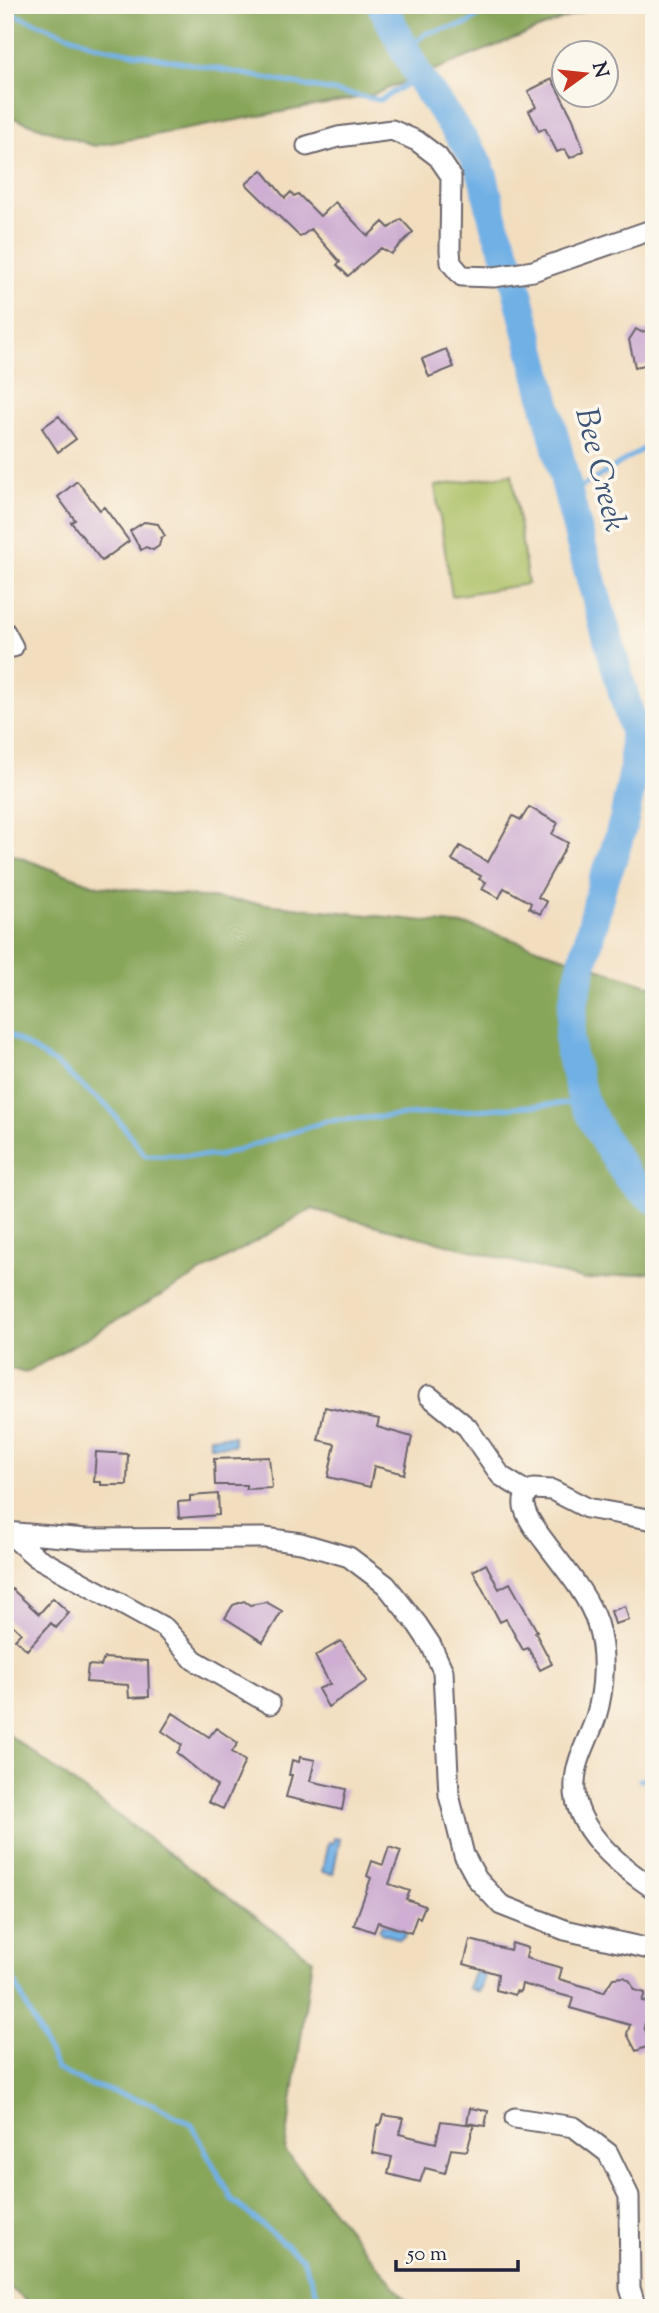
<svg xmlns="http://www.w3.org/2000/svg" width="659" height="2313" viewBox="0 0 659 2313" font-family="'Sorts Mill Goudy',serif">
<style>
.green{fill:#abc065;stroke:#667150;stroke-width:2}
.forest{fill:#88a65a;stroke:#55644a;stroke-width:2}
.water{fill:#71b0e5;stroke:#4a6990;stroke-width:2}
.lines{fill:none;stroke-linecap:round;stroke-linejoin:round}
.stream{stroke:#71b0e5;stroke-width:5}
.river{stroke:#71b0e5;stroke-width:30}
.building{fill:#ceaed2}
.minor-casing{stroke:#6b6469;stroke-width:23}
.minor{stroke:#fff;stroke-width:19}
.labels{text-anchor:middle;dominant-baseline:central;stroke-width:7;stroke-linejoin:round;paint-order:stroke}
.water-label{font-size:32px;font-style:italic;fill:#3e5476;stroke:#fbf7ec}
</style>
<rect width="100%" height="100%" fill="#fbf7ec"/>
<filter id="ink" filterUnits="userSpaceOnUse"><feTurbulence type="fractalNoise" baseFrequency=".0143" numOctaves="2"/><feDisplacementMap in="SourceGraphic" scale="14" xChannelSelector="R" yChannelSelector="G"/><feConvolveMatrix kernelMatrix="1 2 1 2 8 2 1 2 1" color-interpolation-filters="sRGB"/></filter>
<filter id="wash" filterUnits="userSpaceOnUse"><feTurbulence type="fractalNoise" baseFrequency=".00686" numOctaves="4" result="noise"/><feDisplacementMap in="SourceGraphic" scale="28" xChannelSelector="R" yChannelSelector="G"/><feGaussianBlur stdDeviation="1.57" result="paint"/><feColorMatrix in="noise" values="0 0 0 0 0 0 0 0 0 0 0 0 0 0 0 0 0 1.4 0 .05"/><feComposite in="paint" operator="in"/></filter>
<g filter="url(#wash)">
<rect width="100%" height="100%" fill="#f2debf"/>
<path class="green" d="M512 474 528 584 452 596 435 486Z"/>
<path class="forest" d="M5 5H596V6L369 96 94 146 5 115Z
M5 852 98 886 472 926 654 987V1272L585 1280 312 1209 25 1373 5 1367Z
M5 1732 312 1959 285 2151 412 2308H34L5 2283Z"/>
<path class="water" d="M234 1436V1445L210 1446V1437Z
M334 1838 340 1839 333 1874 322 1872 328 1842 333 1843Z
M383 1924 404 1931 405 1936 399 1939 381 1933 379 1929Z
M475 1971 485 1976 479 1992 468 1988Z"/>
<g class="lines">
<path class="stream" d="M5 11 97 46 380 100 419 77
M406 51 426 33 467 24 494 5
M569 495 654 442
M5 1032 56 1064 109 1108 145 1155 219 1156 327 1121 569 1103 583 1100
M640 1780 654 1775
M5 1962 57 2069 84 2083 153 2104 192 2125 232 2200 303 2259 323 2308"/>
<path class="river" d="M382 5 419 77 474 156 483 176 495 226 512 269 581 544 634 731V770L624 820 612 860 603 881 573 1003 569 1037 570 1052 583 1100 604 1140 628 1177 641 1190 654 1199"/>
</g>
<g id="blocks">
<path class="building" d="M552 79 573 119 584 151 570 158 565 149 557 152 545 128 539 131 529 111 536 107 528 91Z
M262 170 285 198 291 192 294 196 298 194 320 216 335 202 368 236 383 222 389 228 401 219 413 232 391 254 381 248 348 276 337 265 340 262 311 229 300 237 246 184Z
M636 329 641 332 654 329V363L635 367 629 340Z
M446 349 454 367 429 377 422 359Z
M59 416 76 439 58 452 42 428Z
M77 481 100 510 104 507 129 541 102 561 71 522 75 520 58 497Z
M144 522 158 524 165 536 161 538 159 546 153 550 146 547 141 550 130 531Z
M529 807 558 823 552 834 568 843 538 897 547 902 540 914 529 908 531 903 504 888 499 898 482 889 486 882 479 879 481 876 452 860 460 846 488 862 513 816 521 820Z
M325 1407 379 1419 377 1427 412 1437 404 1474 374 1466 370 1487 328 1477 335 1444 318 1440Z
M96 1452 128 1454 127 1485H101V1482H94Z
M269 1457 272 1488 246 1489V1485H215L214 1459Z
M218 1494 219 1515 179 1518 178 1502 190 1501V1496Z
M486 1564 499 1589 510 1583 537 1631 535 1632 552 1664 540 1670 528 1648 523 1650 506 1619 500 1622 473 1571Z
M12 1589 39 1614 53 1598 69 1613 56 1628 51 1623 27 1650 15 1639 21 1633 5 1618V1595Z
M244 1601 250 1605 266 1602 282 1611 263 1642 225 1618 233 1605Z
M625 1606 629 1620 615 1624 611 1611Z
M341 1641 367 1681 328 1707 318 1689 330 1684 315 1656Z
M104 1658 148 1661 149 1697 129 1698 128 1685 86 1682 88 1665 101 1666Z
M173 1713 209 1737 216 1728 238 1743 232 1752 245 1761 223 1809 208 1802 217 1786 177 1753 182 1745 162 1731Z
M300 1757 315 1760 310 1781 346 1789 342 1810 286 1797 292 1775H289L292 1760 299 1762Z
M389 1847 401 1851 389 1884 410 1891 406 1899 425 1906 420 1918 417 1916 411 1933 378 1922 374 1932 354 1925 371 1878 367 1876 372 1861 383 1865Z
M470 1940 510 1950 512 1943 528 1948 526 1958 562 1968 559 1979 604 1992 613 1978 624 1977 630 1981 634 1990 645 1993 642 2001 651 2003 644 2027 652 2045 636 2051 627 2034 630 2025 570 2008 573 1998 522 1984 520 1992 516 1991 515 1995 496 1990 498 1974 464 1964Z
M470 2108 488 2111 485 2126 467 2123Z
M383 2115 403 2118 399 2134 436 2143 441 2121 474 2125 467 2151 451 2149 445 2173 425 2168 420 2182 388 2174 392 2157 373 2153 377 2125H380Z"/>
</g>
</g>
<g filter="url(#ink)">
<use href="#blocks" fill-opacity="0" stroke="#6b6469" stroke-width="2"/>
<g class="lines">
<defs>
<path id="minor" d="M307 146 338 137 392 130 417 141 438 157 451 176 450 250 451 263 462 276 494 277 533 271 654 229
M5 632 13 647
M429 1396 467 1427 501 1476 527 1492
M654 1520 587 1508 552 1490 533 1489C526 1493 523 1498 524 1506 527 1520 537 1531 545 1542 563 1567 587 1593 597 1623 606 1652 605 1687 596 1717 589 1739 576 1759 575 1782 571 1828 620 1866 654 1889
M5 1532 86 1539 265 1538 301 1543 349 1557 386 1585 417 1624 431 1645 443 1671 449 1795 464 1855 477 1879 501 1905 565 1930 654 1950
M7 1532 36 1557 165 1628 194 1660 270 1704
M515 2118 574 2127 608 2153 629 2196 630 2288 636 2308"/>
</defs>
<use href="#minor" class="minor-casing"/>
<use href="#minor" class="minor"/>
</g>
</g>
<g class="labels">
<g class="water-label">
<text transform="translate(599 470) rotate(76)">Bee Creek</text>
</g>
</g>
<rect width="659" height="2313" fill="none" stroke="#fbf7ec" stroke-width="28"/>
<g transform="translate(585 74) rotate(75)"><circle r="33" fill="#fbf7ec" stroke="#a4a2a5" stroke-width="2"/>
<path d="M0-5L12 26L0 18L-12 26Z" fill="#c8321e"/>
<text y="-10" font-size="19" font-weight="bold" text-anchor="middle" fill="#22223b">N</text>
</g>
<path d="M396 2260v10h122v-10" fill="none" stroke="#22223b" stroke-width="3.5"/>
<text x="407" y="2260" font-size="21" fill="#22223b" stroke="#fbf7ec" stroke-width="5" paint-order="stroke">50 m</text>
</svg>
